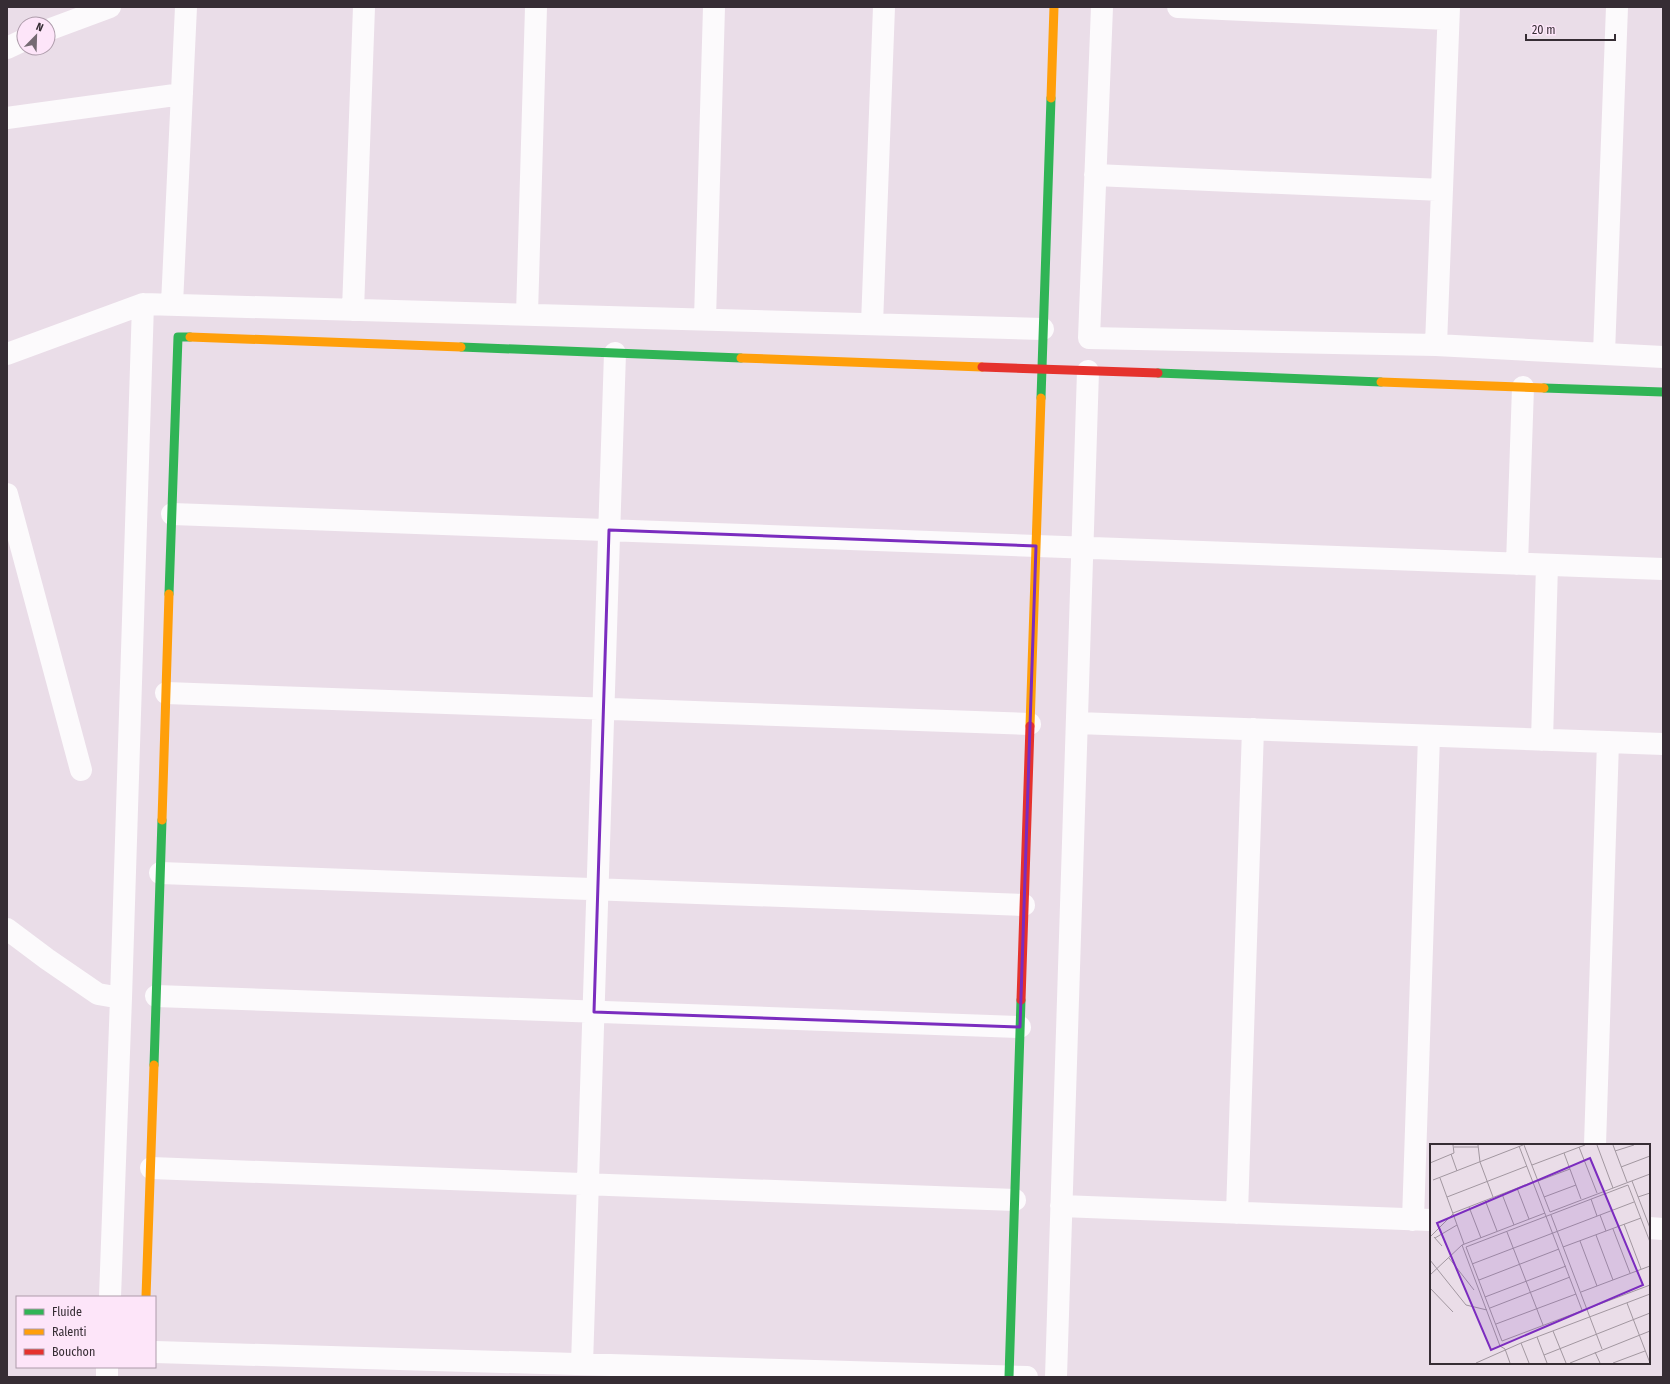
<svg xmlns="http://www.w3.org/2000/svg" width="1670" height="1384" viewBox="0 0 1670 1384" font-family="'Fira Sans Condensed',sans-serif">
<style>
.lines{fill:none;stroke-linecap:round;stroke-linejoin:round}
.street{stroke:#fcfafc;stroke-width:22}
.fast{stroke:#30b455;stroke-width:9}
.slow{stroke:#ff9f0a;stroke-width:9}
.jam{stroke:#e5322d;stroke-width:9}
.marked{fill:none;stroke:#7b2cbf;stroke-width:3;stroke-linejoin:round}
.inset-road{fill:none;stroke:#a297a0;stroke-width:1}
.view{fill:#7b2cbf;fill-opacity:0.15;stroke:#7b2cbf;stroke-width:2}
.inset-edge{fill:none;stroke:#362d34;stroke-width:2}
</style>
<rect width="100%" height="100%" fill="#eadde8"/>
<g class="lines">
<path class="street" d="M1102 7 1089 338 1436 345 1663 357
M1178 7 1448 19
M48 30 110 7
M7 48 24 40
M7 118 182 94
M1095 175 1442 190
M172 304 186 7
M353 310 364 7
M527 314 536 7
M705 319 714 7
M872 324 884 7
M1436 345 1449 7
M1604 353 1617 7
M7 354 143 304 1043 329
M7 494 81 770
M172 514 1663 569
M1517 564 1523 387
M166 693 1030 724
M1077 723 1663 744
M1542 740 1547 565
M160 873 1024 905
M7 929 47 959 98 994 121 998
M156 996 1020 1027
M1595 1145 1608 742
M151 1168 1015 1200
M1061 1206 1431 1220
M1237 1213 1253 729
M1413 1220 1429 736
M1649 1228 1663 1229
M110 1297 121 998 143 304
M155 1352 1027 1377
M582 1364 615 353
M107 1377V1367
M1056 1377 1088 371"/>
<path class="fast" d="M461 347 741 358
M1158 373 1381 382
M1544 388 1663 392
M1041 398 1051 98
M169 594 178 337H190
M154 1065 162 820
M1009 1377 1021 1000"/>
<path class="slow" d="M1051 98 1054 7
M190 337 461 347
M741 358 982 367
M1381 382 1544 388
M1030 726 1041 398
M162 820 169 594
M146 1297 154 1065"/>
<path class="jam" d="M982 367 1158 373
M1021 1000 1030 726"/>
</g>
<path class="marked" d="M609 530 1036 546 1020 1027 594 1012Z"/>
<g transform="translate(1430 1144)">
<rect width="220" height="220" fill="#eadde8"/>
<path class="inset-road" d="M0 1V19M48 1 50 18 63 53M94 1 120 68 220 30M167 1 183 44M183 1 197 38M89 2 152 166M24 3H48M149 3 167 49M185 7 204 1M134 9 151 55M21 10 27 27M0 19 24 9 23 1M102 21 155 1M191 23 220 12M10 34 34 100M3 36 93 1M108 37 140 25M202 37 220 84M87 44 99 75M72 50 84 81M17 53 97 22M114 53 146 41M208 53 220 49M161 55 167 72M55 56 67 87M39 63 51 94M23 69 103 38M121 71 172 205M170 71 176 87M194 80 211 125M183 85 200 129M77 88 113 181M166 91 183 136M0 93 23 70M4 93 12 102M5 94 27 81M150 97 167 142M220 98 198 41 36 103 72 197 220 141M32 101 70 202 75 205 80 219M133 103 211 74M19 114 44 146M0 116 36 161 57 166M42 120 204 58M0 131 32 101 115 69M49 136 129 105M0 144 23 168M151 148 220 122M55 153 136 122M197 159 220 219M60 164 140 133M66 180 146 150M123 187 136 219M107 193 117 219M91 199 99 219M165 208 170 219M114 211 220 169M46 219 91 199 220 150M140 219 220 187M183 219 215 207"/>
<path class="view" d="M160 14 213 141 61 206 7 79Z"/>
<rect width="220" height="220" class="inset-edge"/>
</g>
<rect width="1670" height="1384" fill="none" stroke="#362d34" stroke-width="16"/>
<rect x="16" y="1296" width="140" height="72" fill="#fde5f9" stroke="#ad9baa"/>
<rect x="24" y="1309" width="20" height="6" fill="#30b455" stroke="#ad9baa"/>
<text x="52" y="1316" font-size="12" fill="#362d34">Fluide</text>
<rect x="24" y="1329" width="20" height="6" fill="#ff9f0a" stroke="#ad9baa"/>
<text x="52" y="1336" font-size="12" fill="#362d34">Ralenti</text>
<rect x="24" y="1349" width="20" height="6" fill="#e5322d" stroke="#ad9baa"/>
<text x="52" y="1356" font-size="12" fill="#362d34">Bouchon</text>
<g transform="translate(36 36) rotate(23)"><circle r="19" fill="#fde5f9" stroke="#ad9baa"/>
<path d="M0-3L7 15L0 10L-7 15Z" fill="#756b73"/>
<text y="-6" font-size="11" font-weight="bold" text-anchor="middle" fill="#362d34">N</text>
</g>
<path d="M1526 34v6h89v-6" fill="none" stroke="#362d34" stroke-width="2"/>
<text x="1532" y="34" font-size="12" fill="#362d34" stroke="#fde5f9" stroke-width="3" paint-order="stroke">20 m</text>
</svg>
